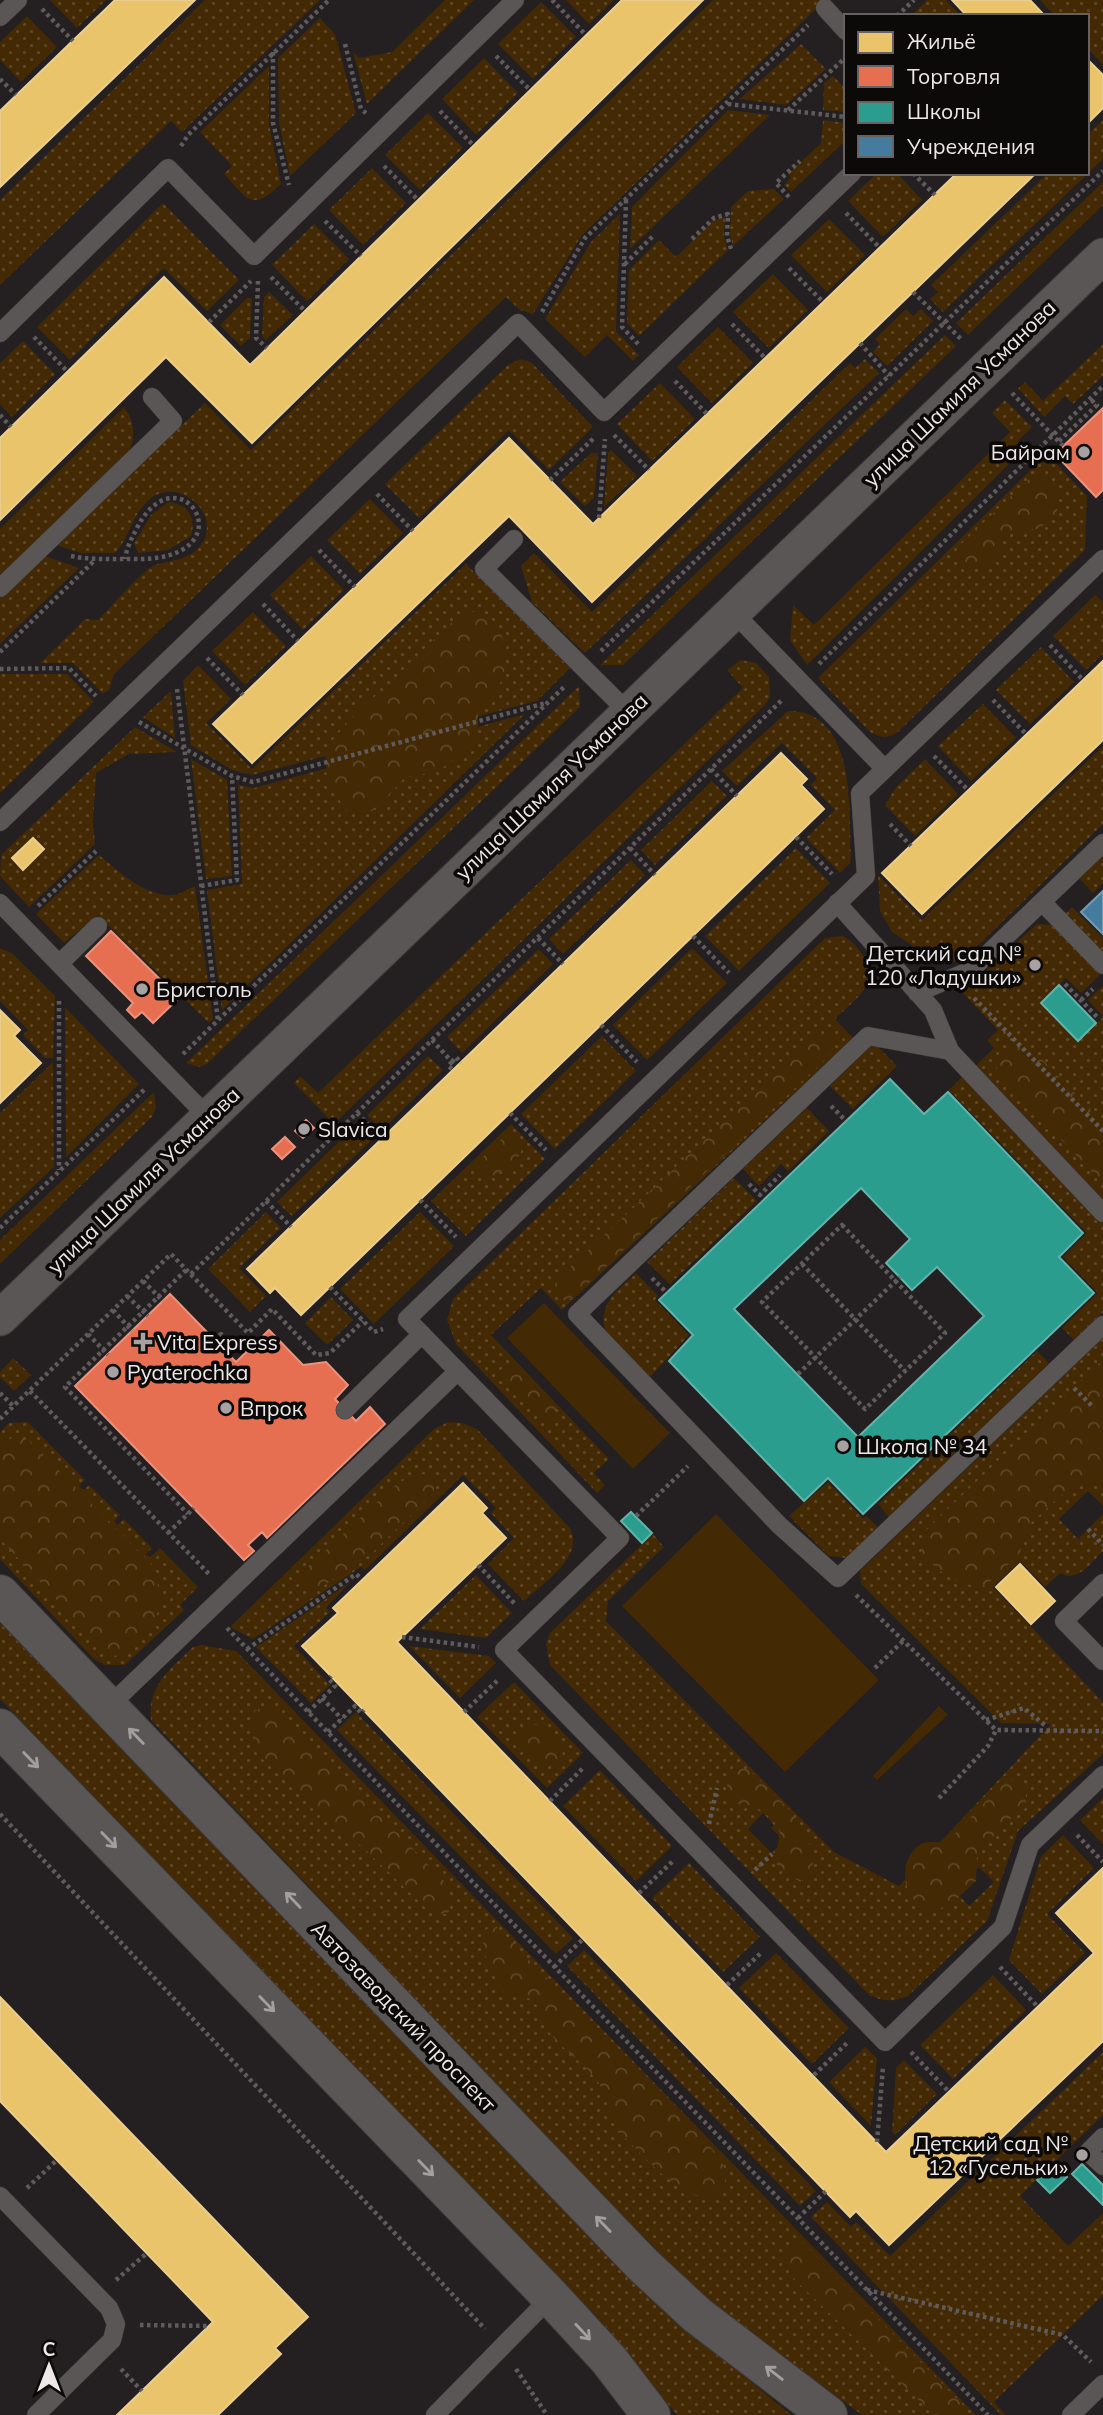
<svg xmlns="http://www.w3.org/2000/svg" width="1103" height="2415" viewBox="0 0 1103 2415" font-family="Mulish,sans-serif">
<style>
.grass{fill:url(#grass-dots);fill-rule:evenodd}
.forest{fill:url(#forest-crowns)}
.pitch{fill:#432904}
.homes{fill:#e9c46a;stroke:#eace90;stroke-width:2}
.shops{fill:#e76f51;stroke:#e9937e;stroke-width:2}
.schools{fill:#2a9d8f;stroke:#64b3aa;stroke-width:2;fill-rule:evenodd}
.public{fill:#457b9d;stroke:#779bb4;stroke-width:2}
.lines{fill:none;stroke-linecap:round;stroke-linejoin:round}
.service-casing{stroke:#3e393a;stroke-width:19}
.minor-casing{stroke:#3e393a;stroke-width:37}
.tertiary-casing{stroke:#3e393a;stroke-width:40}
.path{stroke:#5f5b5c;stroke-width:4.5;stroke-dasharray:3.5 3.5;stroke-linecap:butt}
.service{stroke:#5a5656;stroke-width:18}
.minor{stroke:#5a5656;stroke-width:35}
.tertiary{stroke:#5a5656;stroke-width:38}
.oneway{stroke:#a49e9f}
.poi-dot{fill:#a7a1a2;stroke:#0c0909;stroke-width:2.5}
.labels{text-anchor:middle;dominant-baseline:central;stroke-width:7;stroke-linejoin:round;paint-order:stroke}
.street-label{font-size:21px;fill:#ede7e8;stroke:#0c0909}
.poi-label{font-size:21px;fill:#ede7e8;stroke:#0c0909;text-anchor:start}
</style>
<defs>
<pattern id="grass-dots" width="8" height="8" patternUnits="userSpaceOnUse" patternTransform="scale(1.75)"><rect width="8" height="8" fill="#432904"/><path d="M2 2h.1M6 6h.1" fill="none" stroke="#5e4829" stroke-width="1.8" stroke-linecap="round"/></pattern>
<pattern id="forest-crowns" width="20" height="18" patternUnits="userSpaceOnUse" patternTransform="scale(1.75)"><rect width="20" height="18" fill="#432904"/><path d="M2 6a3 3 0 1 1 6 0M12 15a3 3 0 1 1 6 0" fill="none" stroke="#5e4829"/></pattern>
</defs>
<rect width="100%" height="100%" fill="#241f20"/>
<path class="grass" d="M50 0H106L77 28Z
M205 0H320L182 132 171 121 0 285V200Z
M445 0H474L367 104 353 52 359 58 392 52Z
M566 0H614L589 24Z
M713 0H825L582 235 533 314 520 310 506 297 114 674 109 690 103 694 73 663H40L85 619 98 620C110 608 141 572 153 566 169 559 188 562 201 545 223 513 178 476 150 499 132 513 130 538 115 553H81L57 545 205 403 251 450Z
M927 0H946L961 16H911Z
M1040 0H1103V65L1087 48V16H1055Z
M541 2 576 37 533 79 498 44Z
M27 16 57 47 21 82 0 60V42Z
M320 18 335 34 356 113 290 176 279 123 278 58Z
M801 44 826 69 786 105 740 99Z
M484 58 518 93 476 135 442 99Z
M269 66V124L281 184C252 212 248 200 224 174L232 166 200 132Z
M833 76 846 89V112L823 110 824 83Z
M728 110 770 115 630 249 632 207Z
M428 113 463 148 420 190 385 155Z
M823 120 846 123V140L791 192 784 185 791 178 788 174 821 143Z
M1103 120V159L943 312 930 299 938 292 931 285 1048 173H1087V135Z
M372 168 406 203 363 245 329 210Z
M877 173H897L922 200 883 237 848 201Z
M1103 182V205L968 335 956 323Z
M774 189 784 199 733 246 730 235 731 207 748 191Z
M163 203 239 280 207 311 164 268 70 360 37 327Z
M620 214 616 331 639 355 633 361 607 335 585 357 545 319 591 242Z
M725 217 724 237 728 250 639 336 627 323 629 270 659 240 676 257 714 220Z
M829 219 865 255 827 292 791 255Z
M314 224 349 259 307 301 272 265Z
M773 274 808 310 769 348 733 312Z
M269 292 293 315 266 340 262 336 264 297Z
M247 298H252L250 338 241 346 220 325Z
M906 309 913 316 921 309 933 321 887 366 873 352 880 344 875 339Z
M718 327 753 363 712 403 677 367Z
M945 335 956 346 623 665H600Z
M23 341 55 374 12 417 0 404V363Z
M1103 344V376L1073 404 1065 396 1044 417 1018 388 1025 382 1043 401Z
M520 359 532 363 593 427 549 470 509 430 419 518 385 484 508 365Z
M865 359 879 373 585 653 532 602 521 566 534 553 592 612 850 363 855 368Z
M660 383 695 419 652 461 617 424Z
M1005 400 1032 427 1019 440 1018 455 807 665 790 640 793 605 814 625 1010 432 992 413Z
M124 407C135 421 136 437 128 453L0 576V529Z
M611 450 637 476 604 507 608 453Z
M591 453H598L594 498 585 506 560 482Z
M1047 454 1087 496 1085 550 898 732C887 739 882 738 870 732L818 678Z
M370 499 403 533 360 574 327 540Z
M168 502C187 503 197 518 191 536L168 550 138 553 134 543 151 515Z
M45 556 79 568 0 644V599Z
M311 556 344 590 303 630 270 595Z
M466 564 570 668 537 701 252 775 232 770 191 745 183 681 198 665 231 699 206 723 252 769Z
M1095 595 1103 602V654L1086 670 1053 636Z
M253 612 286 646 245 685 212 651Z
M1041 647 1074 682 1030 724 996 690Z
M741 660 756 663 769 677 770 697 765 705 334 1124 294 1083 300 1076 318 1093 743 688 727 670Z
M0 674H67L94 702 0 793Z
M579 686 580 707 207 1064 199 1067 186 1063Z
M171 691 175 738 143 717Z
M983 704 1016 738 971 781 938 746Z
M788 711C859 711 848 814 851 862L840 873 806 838 835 810 811 785 817 778 782 743 737 786 722 771Z
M525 714 222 1010 207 890 242 884 238 785 254 788Z
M135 727 177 752 129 754 96 773 93 822 95 844 29 907 0 876 1 855Z
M1103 746V824L962 961 937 962 892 932 880 911 878 875 922 920Z
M191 759 227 780 232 876 206 879Z
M925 759 958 794 915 836 885 805 896 787Z
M712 781 727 796 655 865 641 850Z
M796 848 830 883 739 971 705 936Z
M1103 854V883L1093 893 1079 878Z
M99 855C118 871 147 898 174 895 181 894 189 888 195 886L213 1019 209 1023 98 915 64 943 36 914Z
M631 860 645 875 563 954 549 939Z
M1072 907 1103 938V952L1065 914Z
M1037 924 1055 925 1101 974 1081 993 1066 978 1041 1003 1077 1041 1103 1017V1199L976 1065 994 1048 987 1040 998 1030 962 992Z
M843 936C854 942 859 949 866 960 880 984 851 1003 835 1019L853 1038 562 1310 541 1288 491 1335 609 1459 594 1473 605 1485 597 1493 456 1344 447 1320 453 1299 825 938Z
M0 948 13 954 55 996 53 1058H45L23 1035 28 1030 0 1001Z
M692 948 727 983 647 1060 613 1025Z
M539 949 553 964 462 1053 447 1037Z
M1103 986V1016L1088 1000Z
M65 1007 139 1084 66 1157Z
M602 1036 636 1071 555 1149 521 1114Z
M874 1043 897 1066 853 1109 830 1086Z
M428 1056 443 1070 382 1130 367 1115Z
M53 1062 54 1167 0 1218V1113Z
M962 1077 1103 1224V1312L1074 1340 1062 1328 1098 1293 1063 1257 1087 1233 949 1090Z
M154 1092 156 1108 152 1117 0 1264V1240Z
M807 1108 829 1131 788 1171 781 1164 759 1186 743 1169Z
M357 1124 372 1140 292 1216 277 1202Z
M511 1124 545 1159 466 1236 431 1201Z
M734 1178 757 1201 670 1284 647 1262Z
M266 1212 281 1228 239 1268 266 1296 250 1312 208 1269Z
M420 1212 454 1246 374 1324 340 1289Z
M636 1273 658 1296 655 1300 689 1335 650 1377 605 1330C598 1303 618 1290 636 1273Z
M331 1297 353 1320 327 1345 305 1323Z
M1103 1338V1506L1088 1491 1059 1519 1078 1539 1103 1514V1551C1091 1563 1078 1583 1060 1573L1045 1587 1020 1561 993 1587 1103 1702V1754L1018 1831 987 1921 908 1996C893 2002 884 2002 869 1995L550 1665 546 1644 550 1633 653 1534 664 1547 608 1601 606 1621 834 1852 899 1886 1051 1724 1001 1723 861 1584 860 1571ZM763 1813 774 1825 771 1828 784 1841 772 1853 748 1829ZM979 1867 994 1882 969 1906 954 1890Z
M1037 1351 1049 1363 889 1517 878 1504Z
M13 1358 31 1375 14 1391 0 1377V1372Z
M28 1422 85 1480 79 1486 84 1490 89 1485 120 1515 114 1521 117 1525 124 1519 152 1548 146 1554 150 1557 160 1548 198 1587 180 1605 184 1610 125 1665H105L94 1659 0 1559V1432L9 1423Z
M448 1422 462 1423 477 1429 570 1528C585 1557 543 1583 524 1601L488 1564 514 1538 491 1513 496 1508 463 1475 365 1570 361 1567 253 1639 230 1627 434 1429Z
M828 1482 863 1518 866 1516 878 1527 846 1558 829 1556 789 1516Z
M476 1575 512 1613 486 1638 420 1629Z
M349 1583 326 1608 330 1612 294 1646 330 1685 311 1703 256 1647Z
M0 1623 629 2276 683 2325 791 2415H677L598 2318 0 1699Z
M201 1645 236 1651 976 2415H862L711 2302 654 2251 151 1720C147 1685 171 1669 193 1647Z
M409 1646 489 1656 496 1663 460 1698Z
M514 1682 583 1753 547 1788 477 1717Z
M356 1712 573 1938 556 1954 337 1730Z
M600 1770 672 1846 636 1881 563 1806Z
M1103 1798V1844L1080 1820Z
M1063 1835 1094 1868 1047 1914 1085 1953 1042 1994 1009 1960 1041 1857Z
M689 1863 760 1937 723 1972 652 1898Z
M584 1950 816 2191 800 2206 567 1966Z
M776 1953 849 2028 812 2064 739 1988Z
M993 1975 1026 2010 953 2079 920 2045Z
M865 2047 877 2058 871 2126 829 2082Z
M1103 2052V2115L1020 2196 1068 2246 1103 2213V2295L994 2402 1006 2415H1001L811 2217 827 2202 851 2227 856 2222 890 2256Z
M904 2060 937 2094 895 2135 892 2132 896 2068Z"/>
<path class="forest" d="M1044 472 1058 488 1057 515 1038 529 1014 531 1004 536C998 559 985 578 960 564L957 553 961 544 1032 476Z
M465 610C519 618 516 683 478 711V733L467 749 439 771 404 778 381 805 364 816 347 812 327 781 325 749 363 705 396 681 405 667Z
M820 1033 833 1039 832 1053 573 1298 565 1301 558 1297 554 1287 557 1280 813 1036Z
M1015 1047 1037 1054 1103 1122V1184L997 1071 996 1060Z
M512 1134 520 1137C530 1159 501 1173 484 1179L475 1176 474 1165 505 1136Z
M1103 1359V1487L1095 1482 1069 1488 1030 1524 1019 1555 985 1586C963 1589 934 1570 921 1552L925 1531Z
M506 1364 515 1365 556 1408V1418L552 1422 542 1420 502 1377 500 1371Z
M18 1436 30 1441 155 1568 160 1599 155 1625 126 1653 116 1656 106 1653 0 1539V1442Z
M427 1473 433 1476 435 1485 433 1494 371 1554 320 1588C310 1592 304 1592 298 1582L300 1574 399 1482Z
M265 1706 277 1708 446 1883 452 1900 448 1914 431 1913 359 1844 351 1843 257 1754C252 1738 249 1727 255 1711Z
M529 1723C550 1728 568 1737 561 1760L546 1768 532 1762 518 1745 520 1728Z
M741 1768 749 1770C778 1799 816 1827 813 1871L800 1882 777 1866C774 1850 782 1838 779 1823L753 1805 736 1804 726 1796C727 1782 728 1775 741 1768Z
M1010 1780 1021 1782 1026 1791V1803L977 1853 976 1881C965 1891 952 1907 936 1909 909 1914 890 1864 921 1844 929 1840 939 1844 948 1841L1003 1783Z
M491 1927H497L720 2157C727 2173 728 2183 718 2197 681 2204 644 2155 619 2132 607 2116 609 2098 598 2082 580 2056 541 2038 537 2006L529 1998 507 1996C494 1979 478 1951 485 1930Z
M800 2240 964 2406V2415H934L791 2276C786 2263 780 2244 800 2240Z"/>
<path class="pitch" d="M544 1303 670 1433 633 1469 507 1338Z
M716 1514 879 1680 785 1772 622 1606Z
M939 1706 948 1715 877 1780 873 1776Z"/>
<path class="homes" d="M115 0H195L0 187V111Z
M622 0H703L252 443 166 357 0 520V438L164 277 250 365Z
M952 0H1030L1045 16H967Z
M1087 59 1103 75V108L1087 124Z
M957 173H1036L592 602 509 516 252 763 213 724 509 438 593 524Z
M1103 661V740L922 914 882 873Z
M781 753 807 779 801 785 824 809 301 1315 275 1288 270 1293 247 1269Z
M33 838 44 849 23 870 12 858Z
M0 1010 20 1030 14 1036 41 1063 0 1103Z
M463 1483 487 1508 482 1513 506 1538 397 1642 886 2152 1094 1953 1056 1913 1103 1868V2041L889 2245 856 2211 850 2217 302 1646 338 1613 333 1608Z
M1020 1564 1055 1601 1031 1624 996 1587Z
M0 1997 308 2317 275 2348 281 2354 218 2415H117L213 2322 0 2101Z"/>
<path class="shops" d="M1103 408V490L1096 497 1055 454Z
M111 931 179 998 153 1023 142 1012 135 1018 127 1010 133 1003 86 956Z
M306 1120 314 1128 303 1138 295 1131Z
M285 1137 295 1147 282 1159 272 1149Z
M170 1294 236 1362 269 1330 303 1365 326 1362 348 1385 335 1399 356 1421 370 1407 385 1424 267 1538 262 1532 248 1545 254 1551 244 1560 75 1386Z"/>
<path class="schools" d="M1059 985 1096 1023 1078 1041 1041 1003Z
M890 1079 924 1114 948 1092 1083 1233 1059 1257 1094 1293 863 1514 828 1478 804 1501 669 1361 693 1335 659 1300ZM861 1188 910 1239 886 1263 912 1290 937 1267 984 1316 858 1437 734 1309Z
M631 1512 652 1533 642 1543 621 1521Z
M1054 2164 1067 2177 1050 2193 1037 2180Z
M1082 2164 1103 2185V2205L1072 2174Z"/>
<path class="public" d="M1103 891V934L1081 912Z"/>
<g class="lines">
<defs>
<path id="service" d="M825 8 846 31
M0 17 18 0
M0 333 168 168 254 256 515 0
M514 539 484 569 628 712
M1103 559 860 793 866 876 407 1319 620 1538 504 1650 885 2042 1003 1927 1030 1845 1103 1775
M0 588 173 421 152 397
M732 611 885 769
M0 822 518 323 604 412 852 173
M1042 902 1103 965
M0 903 208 1117
M837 903 933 1010 950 1051 1103 1213
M59 964 98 926
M917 993 971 970 1103 843
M950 1051 868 1036 577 1314 779 1525 838 1578 1103 1325
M345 1410 422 1334
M1103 1583 1064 1621 1103 1661
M108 1707 458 1371
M1103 2137 1088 2152 1103 2166
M0 2196 109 2308 116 2324 112 2340 36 2415
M435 2415 551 2297
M1071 2415 1103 2384"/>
<path id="minor" d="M0 1318 1103 256"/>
<path id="tertiary" d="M0 1594 643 2265 697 2315 828 2415
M0 1728 551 2297 609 2360 651 2415"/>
</defs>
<use href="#service" class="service-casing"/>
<use href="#minor" class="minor-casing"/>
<use href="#tertiary" class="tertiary-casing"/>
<path class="path" d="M552 0 586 35
M42 9 73 41
M897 16 914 0
M345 44 361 109 366 113
M273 52V123L289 185
M496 56 530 90
M0 79 16 95
M728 104 846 117
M788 110 845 58
M440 111 473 145
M181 146 188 135 329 0
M384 166 418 200
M913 173 935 195
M789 197 776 183 800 161
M626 200 622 327 639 345
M846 213 880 248
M325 221 361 256
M692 239 714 218 728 214 727 236 732 252
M625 264 654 235
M789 268 823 302
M271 277 305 311
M258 281 256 338 267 348
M913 292 962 340
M542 312 585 238 808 25
M209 322 251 281
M732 324 765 358
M34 337 68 372
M860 343 889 376
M675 381 707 414
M1012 393 1063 446
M0 415 11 427
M614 435 649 470
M1059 441 1097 405 1090 399
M550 480 595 437
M377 494 413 531
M599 518 605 439
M319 550 355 587
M71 556C91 560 111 559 131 559 252 563 183 448 139 524 133 536 127 546 125 559
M263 604 298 641
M1050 645 1083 680
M601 651 1103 171
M0 652 95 560
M207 658 243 695
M819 664 1103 386
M0 669 69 668 96 696
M177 689 218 1021
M993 700 1026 734
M139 722 232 776 253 782 546 703
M934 756 968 790
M711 769 737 796
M890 824 911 846
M796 837 832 874
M630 848 655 875
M201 886 237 880 232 776
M38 906 96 851
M693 936 729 973
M538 938 563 964
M1065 984 1097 1017
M974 998 1103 1131
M1081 1000 1093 989
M59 1001V1170
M601 1025 637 1062
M432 1040 452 1062
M183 1054 565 686
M452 1062 456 1057 461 1063
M452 1062 448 1066 453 1070
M831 1106 846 1121
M357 1113 382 1139
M510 1113 546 1150
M749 1184 760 1195 780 1175
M420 1200 456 1237
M266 1201 291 1227
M842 1225 945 1333 865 1409 762 1302Z
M0 1228 146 1088
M802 1264 905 1371
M186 1270 65 1387 188 1514
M191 1274 783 699
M652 1278 667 1293
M143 1281 163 1301
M330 1287 374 1332 383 1329
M127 1296 148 1316
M113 1310 132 1331
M88 1334 108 1355
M214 1340 221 1334 237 1351 252 1337
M798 1374 900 1277
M1074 1388 1094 1408
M30 1391 209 1574
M0 1393 13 1406
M0 1419 171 1254 248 1333 272 1309 316 1355 330 1353 363 1321
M636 1516 688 1466
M1088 1529 1103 1545
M168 1533 194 1508
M478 1565 515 1604
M856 1595 996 1730 1103 1731
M227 1628 988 2415
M402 1637 479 1647
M247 1649 356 1574 362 1579
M875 1668 903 1641
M322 1698 342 1719
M308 1712 335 1686 329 1679 331 1676
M464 1712 499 1679
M986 1720 1024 1708 1047 1727
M328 1732 355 1706 361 1713 364 1710
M939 1798 988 1746 996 1730
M550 1801 584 1767
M0 1814 485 2329
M709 1824 717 1788
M1077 1835 1103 1862
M755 1870 772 1854
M639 1893 674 1860
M554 1967 583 1939
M1000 1967 1038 2007
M727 1985 762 1952
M911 2052 949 2092
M814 2075 848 2042
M877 2142 883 2067
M27 2188 57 2160
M798 2218 826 2191
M116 2280 147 2253
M867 2290 1063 2335 1091 2362
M140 2325 210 2326
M121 2369 142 2391
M516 2369 547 2415"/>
<use href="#service" class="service"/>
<use href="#minor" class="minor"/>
<use href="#tertiary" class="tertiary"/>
</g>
<defs><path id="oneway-shaft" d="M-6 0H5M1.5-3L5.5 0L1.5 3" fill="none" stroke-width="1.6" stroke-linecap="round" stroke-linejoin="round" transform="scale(1.75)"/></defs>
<g class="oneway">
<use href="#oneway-shaft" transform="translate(136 1736) rotate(-134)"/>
<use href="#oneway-shaft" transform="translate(31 1760) rotate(46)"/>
<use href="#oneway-shaft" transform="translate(109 1840) rotate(46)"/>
<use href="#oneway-shaft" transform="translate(293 1900) rotate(-134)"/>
<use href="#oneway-shaft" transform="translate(267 2004) rotate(46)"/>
<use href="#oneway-shaft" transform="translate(426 2168) rotate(46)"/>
<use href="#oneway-shaft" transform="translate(603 2224) rotate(-134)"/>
<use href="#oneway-shaft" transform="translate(583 2332) rotate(47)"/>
<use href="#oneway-shaft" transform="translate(774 2373) rotate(-142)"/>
</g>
<g class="poi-dot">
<circle cx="1084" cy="452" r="7"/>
<circle cx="1035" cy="965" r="7"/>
<circle cx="142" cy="989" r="7"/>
<circle cx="304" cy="1129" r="7"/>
<path d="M139.5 1331.5h7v7h7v7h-7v7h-7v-7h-7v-7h7z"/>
<circle cx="113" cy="1372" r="7"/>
<circle cx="226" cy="1408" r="7"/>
<circle cx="843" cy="1446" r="7"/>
<circle cx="1082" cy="2155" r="7"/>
</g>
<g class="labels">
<g class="street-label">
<text transform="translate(959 393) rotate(-44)">улица Шамиля Усманова</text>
<text transform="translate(551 786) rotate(-44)">улица Шамиля Усманова</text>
<text transform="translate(143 1180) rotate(-44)">улица Шамиля Усманова</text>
<text transform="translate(404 2016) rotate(46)">Автозаводский проспект</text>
</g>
<g class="poi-label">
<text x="1070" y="452" text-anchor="end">Байрам</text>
<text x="1021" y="953" text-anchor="end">Детский сад №<tspan x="1021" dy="24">120 «Ладушки»</tspan></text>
<text x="156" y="989">Бристоль</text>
<text x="318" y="1129">Slavica</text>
<text x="157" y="1342">Vita Express</text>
<text x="127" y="1372">Pyaterochka</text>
<text x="240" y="1408">Впрок</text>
<text x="857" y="1446">Школа № 34</text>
<text x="1068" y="2143" text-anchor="end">Детский сад №<tspan x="1068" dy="24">12 «Гусельки»</tspan></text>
</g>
</g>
<rect x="844" y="14" width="245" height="161" fill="#0c0909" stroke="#666262" stroke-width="2"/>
<rect x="858" y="32" width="35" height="21" fill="#e9c46a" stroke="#666262" stroke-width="2"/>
<text x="907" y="49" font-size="21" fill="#ede7e8">Жильё</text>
<rect x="858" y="66" width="35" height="21" fill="#e76f51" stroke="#666262" stroke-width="2"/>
<text x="907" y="84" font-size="21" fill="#ede7e8">Торговля</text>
<rect x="858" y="102" width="35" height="21" fill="#2a9d8f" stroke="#666262" stroke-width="2"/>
<text x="907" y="119" font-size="21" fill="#ede7e8">Школы</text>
<rect x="858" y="136" width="35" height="21" fill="#457b9d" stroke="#666262" stroke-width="2"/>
<text x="907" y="154" font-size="21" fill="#ede7e8">Учреждения</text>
<g transform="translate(49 2366)" stroke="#0c0909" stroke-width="5" paint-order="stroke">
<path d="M0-5L12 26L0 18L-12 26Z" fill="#ede7e8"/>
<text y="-10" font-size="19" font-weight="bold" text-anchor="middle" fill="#ede7e8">С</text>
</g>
</svg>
